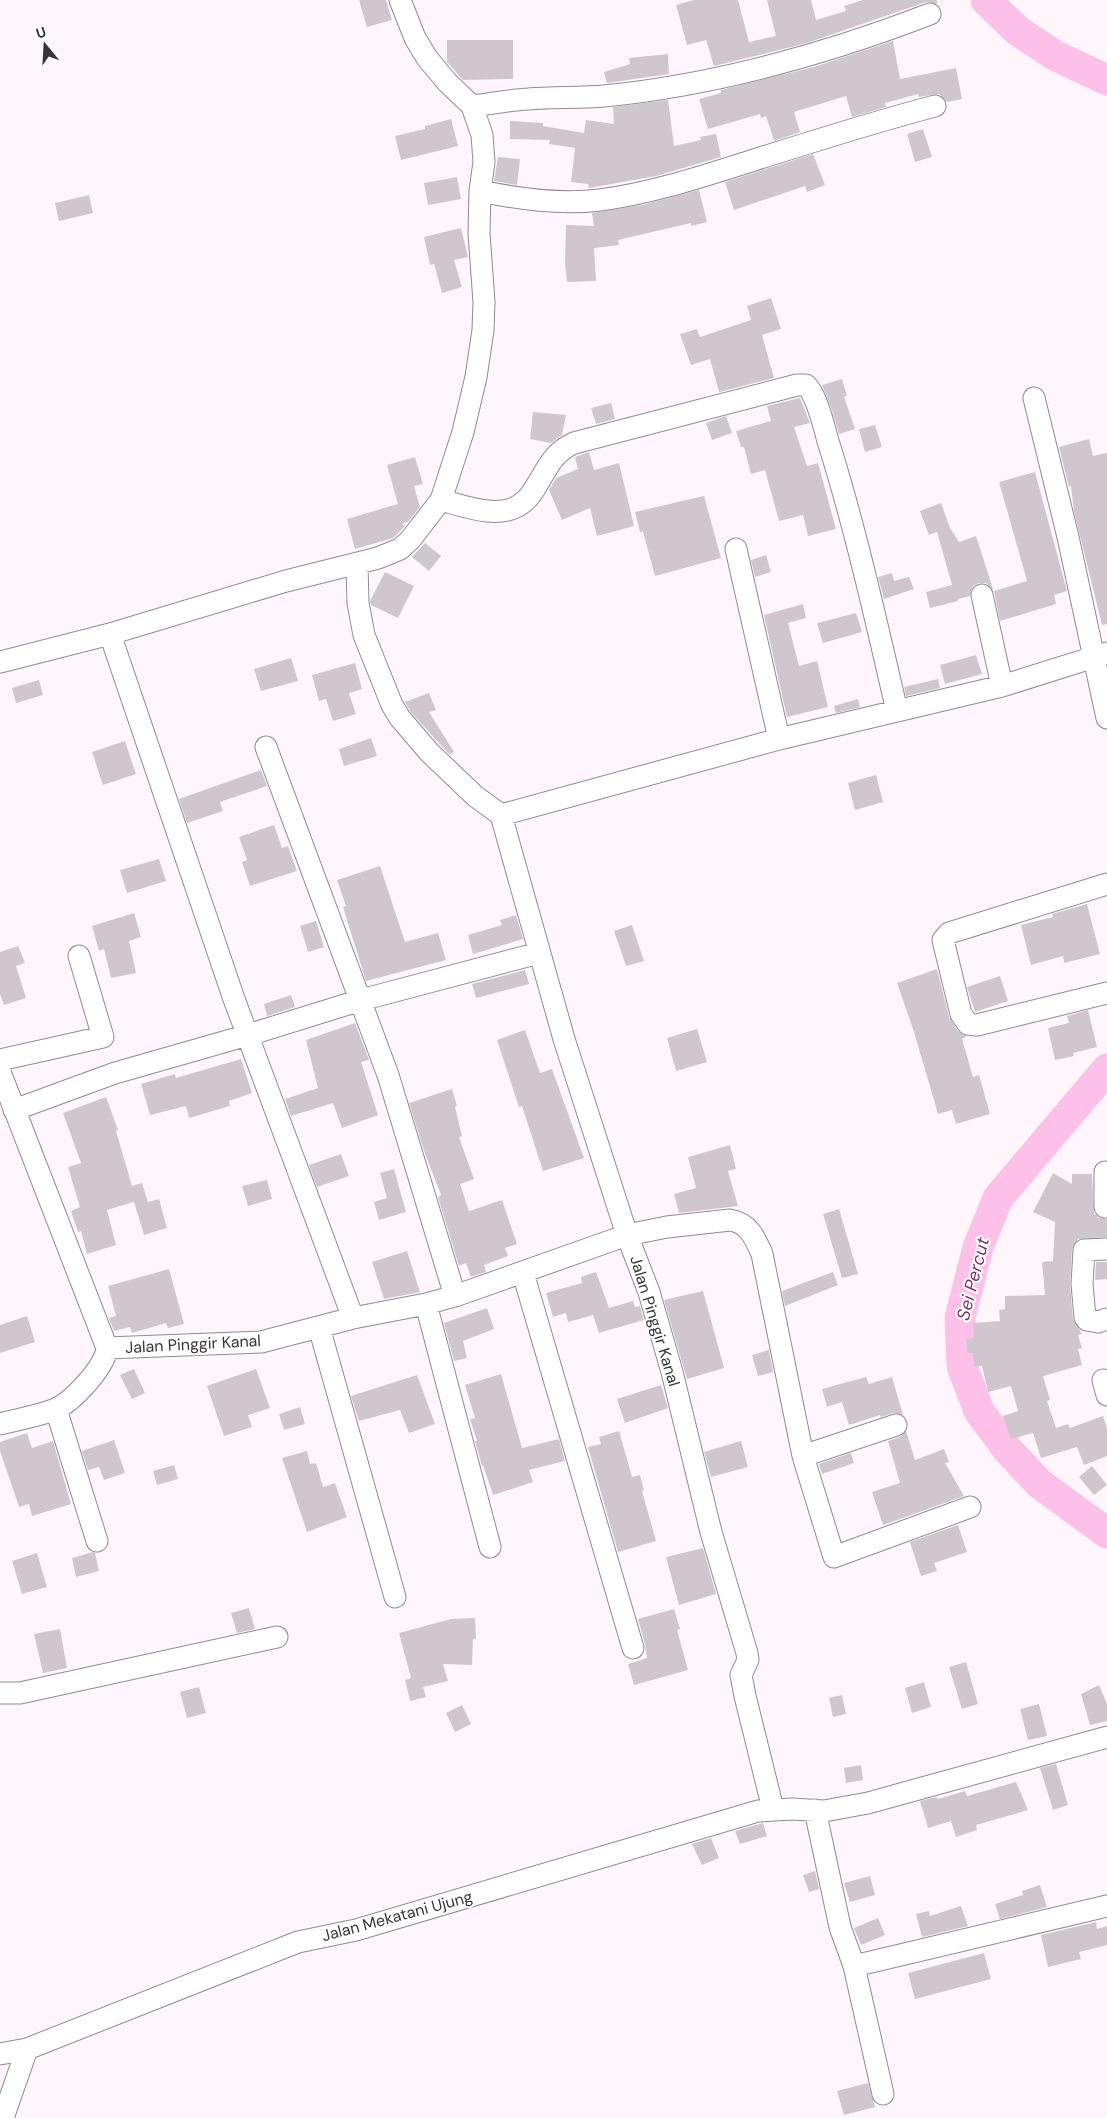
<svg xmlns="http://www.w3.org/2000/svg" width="1107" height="2118" viewBox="0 0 1107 2118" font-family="'DM Sans',sans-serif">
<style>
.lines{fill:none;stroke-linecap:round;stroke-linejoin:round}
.river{stroke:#fdc1e9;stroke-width:31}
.building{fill:#cfc7cc}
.street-casing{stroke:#918a8f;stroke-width:23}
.street{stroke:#fff;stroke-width:21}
.labels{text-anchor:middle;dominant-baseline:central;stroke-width:4;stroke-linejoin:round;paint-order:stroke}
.street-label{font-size:16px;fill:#383537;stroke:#fff}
.water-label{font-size:18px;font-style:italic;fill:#793467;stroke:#fff}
</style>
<rect width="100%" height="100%" fill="#fef6fb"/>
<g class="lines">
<path class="river" d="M986 0 1018 31 1056 56 1107 80
M1107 1069 998 1198 978 1247 960 1318 962 1366 979 1411 1008 1450 1040 1484 1107 1533"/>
</g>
<path class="building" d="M359 0H386L392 20 367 27Z
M694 0H738L749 42 776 36 767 0H811L816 20 846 11 844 6 863 0H937V4L926 2 807 43 714 66 706 40 687 45 676 5Z
M447 40H513V79L463 80 447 62Z
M893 41 900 79 956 68 962 99 947 102 939 94 919 97 918 94 885 103 886 107 852 117 846 96 794 112 800 132 774 141 766 116 761 118 760 114 708 129 699 99 721 93V90L814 67Z
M668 54 669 74 607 83 604 72 630 64 629 58Z
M668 100 674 146 701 140 700 137 716 134 721 157 656 176 589 188 588 184 571 182 575 148 549 144 550 140 510 139V121L543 123V126L584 133 586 120 614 124 613 107Z
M451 119 458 146 401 160 395 136 425 129V126Z
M923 129 932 157 915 162 907 134Z
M813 154 825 185 807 192 805 186 734 210 725 182Z
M498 157 520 159 517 185 494 181Z
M457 177 461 199 428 205 424 183Z
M699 190 707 222 691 226V223L618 240 619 245 594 248 596 281 567 282 565 264 566 225 594 226 592 213 642 205Z
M89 195 93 213 59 221 55 203Z
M461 228 468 257 454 260 462 287 442 293 434 264 430 265 424 237Z
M771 298 781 329 762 335 774 378 719 392 710 359 691 365 680 334 697 329 700 337 751 320 747 306Z
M842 379 847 396 844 397 855 429 839 434 831 407 822 385Z
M800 398 810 423 794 427 807 466 818 463 836 529 808 536 803 515 779 521 765 470 751 474 744 447H741L736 431 771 421 767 406Z
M611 403 615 419 596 424 591 408Z
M533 412 566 415 562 435 551 443 530 439Z
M726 416 732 433 712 440 706 423Z
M875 425 882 447 865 452 859 429Z
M1089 439 1093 456 1107 453V624L1102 625 1074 511 1071 486 1069 487 1059 447Z
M589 452 594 470 619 463 634 526 597 536 590 508 562 520 549 490 556 478 578 469 575 457Z
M415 457 423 484 414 486 420 507 408 522 402 524 405 526 393 538 355 549 347 519 398 504 387 465Z
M1035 472 1067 591 1054 595 1056 604 1000 621 994 591 1027 581 999 482Z
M704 496 721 558 655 576 643 532H640L635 512Z
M941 503 950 528 959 542 976 536 993 589 986 583H979L973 586 970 596 958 599V601L930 608 926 592 952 585 937 532 929 535 920 511Z
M425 543 441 556 429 571 412 557Z
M766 555 771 572 755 577 751 560Z
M385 572 414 586 398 618 371 605 370 601Z
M892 573 894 581 909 577 914 589 884 599 878 577Z
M803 604 806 618 788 623 799 666 817 661 828 707 787 717 764 615Z
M856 613 862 632 823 643 817 623Z
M976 655 982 674 945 684 940 665Z
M291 658 298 681 261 691 254 669Z
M355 663 362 689 349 693 356 714 333 721 326 699 319 701 312 675Z
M938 679 940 688 906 696 904 687Z
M39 680 43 695 16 703 12 688Z
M429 693 436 710 429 712 454 752 449 754 410 711 405 702Z
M858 699 860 707 836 713 834 706Z
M371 738 377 756 344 766 339 749Z
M125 741 136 774 103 785 92 752Z
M261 770 267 786 220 802 223 811 187 823 179 799Z
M876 775 883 802 855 810 848 783Z
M274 825 282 848 288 846 297 871 250 886 242 862 247 860 239 837Z
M159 859 166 881 127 893 120 870Z
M380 866 405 942 438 933 446 960 366 981 343 907 346 906 337 880Z
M1087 904 1100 954 1064 963 1063 956 1031 965 1021 925 1053 917 1052 914Z
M134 913 141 937 129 941 136 973 111 978 104 949 99 951 92 926Z
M516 915 523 939 473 954 468 935 502 925 500 920Z
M316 921 324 947 308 952 300 926Z
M632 925 644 961 626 966 614 931Z
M18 946 25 963 16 966 26 998 4 1005 0 994V952Z
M937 969 949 1017 958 1031 967 1036 962 1039 973 1077 979 1075 990 1114 956 1124 952 1110 938 1114 914 1032 897 983Z
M525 970 529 984 476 998 472 984Z
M1000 976 1008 1001 975 1012 967 987Z
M291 995 295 1007 267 1016 264 1004Z
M1088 1010 1097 1047 1073 1053 1074 1056 1055 1060 1048 1028 1069 1023 1067 1016Z
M355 1023 369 1060 361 1062 378 1115 342 1128 333 1103 291 1116 285 1099 318 1088 306 1040Z
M697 1029 707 1062 676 1071 667 1038Z
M525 1030 540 1073 552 1069 584 1158 543 1171 522 1106 519 1107 497 1040Z
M241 1059 252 1093 229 1101 230 1106 189 1118 186 1106 150 1115 141 1084 175 1074 176 1078Z
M452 1089 457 1106 455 1107 462 1136 459 1137 474 1179 460 1184 469 1211 502 1200 517 1244 505 1248 508 1256 484 1265 486 1272 471 1277 466 1263 459 1266 438 1197 441 1195 423 1148 409 1103Z
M106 1097 118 1130 116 1131 132 1186 142 1183 148 1202 159 1199 167 1228 144 1235 134 1202 107 1210 116 1245 87 1254 81 1231 78 1232 71 1211 80 1207 68 1167 81 1163 63 1113Z
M730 1145 736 1169 728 1171 738 1206 679 1213 674 1194 696 1188 688 1157Z
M341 1154 349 1176 317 1187 309 1165Z
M394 1169 406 1212 379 1220 374 1202 387 1198 380 1173Z
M1053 1173 1072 1184V1174H1092L1094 1213 1099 1218 1107 1219V1237L1078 1239 1072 1249 1070 1285 1073 1319 1082 1334 1078 1335 1082 1348 1078 1349 1082 1365 1043 1376 1050 1400 1047 1401 1056 1428 1068 1424 1070 1428 1103 1416 1107 1428V1456L1084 1465 1077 1447 1041 1458 1033 1433 1011 1439 1003 1416 1018 1411 1011 1386 988 1392 982 1366H974L973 1353H967L966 1339 974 1338 973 1323 1000 1321 999 1310 1005 1309V1296L1045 1295 1042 1262 1053 1261 1055 1222 1033 1212Z
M267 1180 272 1199 248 1206 242 1186Z
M839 1209 858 1274 842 1278 823 1214Z
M407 1251 420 1292 384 1299 372 1262Z
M1096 1262H1107V1279L1095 1280Z
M169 1269 184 1324 168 1328 166 1323 132 1333 130 1327 114 1331 109 1318 116 1316 108 1286Z
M596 1272 609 1308 633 1301 635 1307 640 1306 644 1320 599 1333 593 1315 568 1322 566 1313 553 1317 546 1293 582 1283 581 1277Z
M833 1272 838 1285 785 1306 782 1291Z
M703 1291 724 1368 687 1379 664 1300Z
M487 1308 494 1329 463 1341 467 1358 454 1361 444 1323Z
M27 1316 35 1342 0 1353V1325Z
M769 1350 773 1372 758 1376 752 1355Z
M134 1369 145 1393 132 1399 120 1375Z
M256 1369 270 1408 248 1415 252 1427 224 1436 207 1386Z
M501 1374 522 1448 559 1439 565 1461 529 1470 533 1482 493 1495 483 1465 482 1466 475 1441H477L470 1419 475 1418 465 1385Z
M417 1375 435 1424 409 1433 400 1410 359 1421 351 1396Z
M866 1377 869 1384 892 1377 903 1415 893 1413 881 1417 880 1415 849 1425 842 1402 827 1407 822 1389Z
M661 1385 668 1408 625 1423 617 1399Z
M300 1407 305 1424 284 1430 279 1414Z
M619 1431 632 1477 640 1475 644 1490 642 1491 656 1541 618 1552 588 1447 601 1444 599 1437Z
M906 1431 915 1460 944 1449 949 1462 945 1463 964 1496 883 1525 872 1492 900 1483 888 1441 900 1437Z
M27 1433 32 1448 53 1441 71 1504 32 1516 29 1504 19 1507 0 1451V1442Z
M114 1440 125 1473 104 1480 99 1467 88 1470 82 1451Z
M741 1441 748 1467 711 1477 704 1452Z
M307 1451 310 1464 316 1463 323 1487 335 1483 347 1517 307 1532 282 1458Z
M851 1453 854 1463 822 1474 819 1464Z
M174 1465 178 1479 157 1485 153 1471Z
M1092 1466 1107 1485 1094 1495 1079 1477Z
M958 1525 967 1552 934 1563 937 1571 921 1576 910 1542Z
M703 1548 716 1594 679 1605 666 1557Z
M93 1552 95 1553 99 1571 76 1577 72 1558Z
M37 1553 47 1587 22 1594 12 1561Z
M249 1608 255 1629 237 1633 231 1613Z
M674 1609 680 1629 677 1630 688 1670 634 1685 628 1664 647 1658 645 1644 638 1619Z
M475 1618 476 1639H473L472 1665 443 1664 448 1681 423 1687 426 1697 410 1701 405 1680 411 1678 399 1633 451 1619Z
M60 1629 67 1668 43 1673 34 1634Z
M966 1662 978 1704 962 1709 949 1667Z
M924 1682 931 1707 912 1713 905 1688Z
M1099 1685 1107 1704V1721L1090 1725 1081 1694Z
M199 1687 206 1713 187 1718 180 1692Z
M842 1695 846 1714 833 1717 829 1698Z
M1039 1704 1047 1736 1028 1740 1020 1709Z
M462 1705 471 1724 455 1732 446 1713Z
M1056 1764 1068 1805 1053 1810 1040 1768Z
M861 1765 863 1780 846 1783 844 1768Z
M1016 1782 1028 1810 976 1825 977 1830 956 1837 951 1821 928 1828 920 1801 937 1797 938 1799 965 1791 967 1796Z
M763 1823 767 1836 740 1844 735 1831Z
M711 1838 719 1858 702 1865 692 1844Z
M815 1871 819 1889 809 1892 803 1875Z
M870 1876 875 1895 850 1902 844 1883Z
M1040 1885 1047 1907 1000 1919 995 1904 1023 1895 1022 1891Z
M961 1906 968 1926 922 1937 916 1914 929 1911 930 1916Z
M878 1918 885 1935 861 1945 854 1928Z
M1096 1922 1097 1929 1107 1926V1945L1079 1952 1081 1959 1048 1967 1041 1935Z
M984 1953 991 1979 915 1999 908 1973Z
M868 2083 875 2107 844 2115 837 2091Z"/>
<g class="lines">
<defs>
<path id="street" d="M472 106C491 104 509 100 528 99 553 97 579 98 604 96 715 85 826 54 930 14
M480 191C519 199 560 205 600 200 653 193 703 176 754 160 814 141 874 122 935 106
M1034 398 1068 537 1107 718
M441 500C464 506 499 520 521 504 532 497 537 484 544 473 552 459 559 450 574 443L797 385H806C817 395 824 427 828 441 856 530 876 621 897 711
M736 549 779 739
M357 564 358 603 364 635 392 705 400 718 429 752 475 796 501 815 779 739 1002 686 1107 653
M982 595 1002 686
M110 634 234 999 353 1318
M0 662 110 634 286 581 378 558 400 549 410 540 441 500 463 432 476 377 483 330 484 302 479 233 480 191 484 162 482 135 472 106 447 82 427 58 415 38 400 0
M266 747 388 1075 455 1296
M501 815 564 1039 627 1235 649 1292 672 1372 711 1532 747 1653 748 1660 741 1675 745 1696 773 1809
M1107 884 949 933 943 940 961 1014 968 1024 977 1025 1107 993
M0 1060 103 1037 79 956
M0 1072 107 1348C105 1367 73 1401 56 1409 39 1416 18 1419 0 1424
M14 1110 115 1073 248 1035 361 1000 539 953
M1105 1207V1172
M1107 1249 1084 1250 1082 1284 1085 1317 1087 1320 1098 1322 1107 1319
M523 1273 633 1648
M426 1304 490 1547
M319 1327 395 1597
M107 1348 261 1342 353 1318 426 1304 455 1296 627 1235 667 1227 730 1220C749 1223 755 1238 762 1254L803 1456 834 1557 970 1507
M1103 1380 1107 1395
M56 1409 97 1541
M803 1456 896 1425
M0 1693H20L277 1637
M815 1810 840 1927 854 1966 883 2094
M854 1966 1107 1906
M0 2054 27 2049 298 1942 356 1930 758 1811 792 1809 824 1811 868 1803 1107 1737
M3 2118 27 2049"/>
</defs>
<use href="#street" class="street-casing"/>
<use href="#street" class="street"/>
</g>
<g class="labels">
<g class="street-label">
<text transform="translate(655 1321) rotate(73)">Jalan Pinggir Kanal</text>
<text transform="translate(193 1344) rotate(-3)">Jalan Pinggir Kanal</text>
<text transform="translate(397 1916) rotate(-15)">Jalan Mekatani Ujung</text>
</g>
<g class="water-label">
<text transform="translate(973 1279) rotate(-76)">Sei Percut</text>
</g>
</g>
<g transform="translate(45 45) rotate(342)" stroke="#ffffff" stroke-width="4" paint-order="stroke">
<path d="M0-4L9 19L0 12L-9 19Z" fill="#383537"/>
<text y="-8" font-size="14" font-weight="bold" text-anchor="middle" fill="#383537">U</text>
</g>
</svg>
